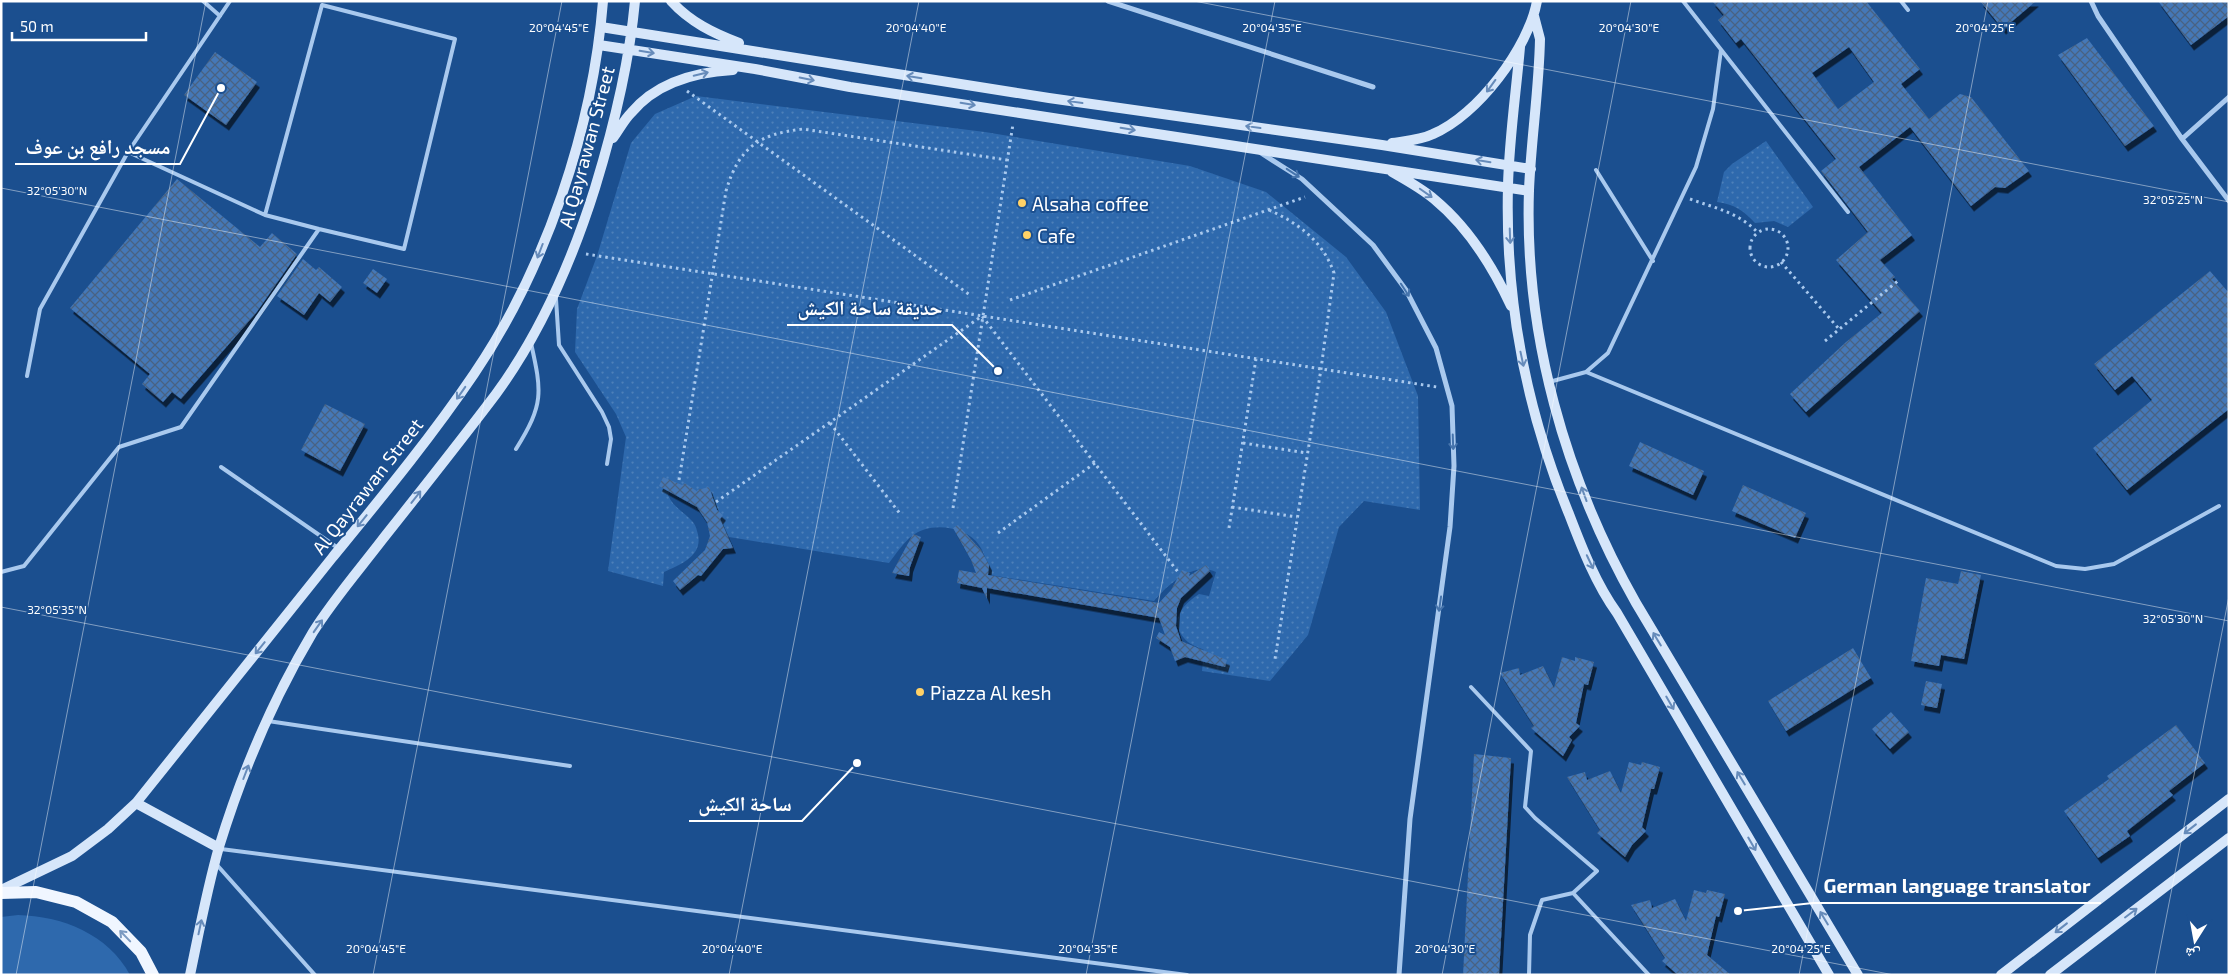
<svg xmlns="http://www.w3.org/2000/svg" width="2230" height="976" viewBox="0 0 2230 976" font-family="'Exo 2','Noto Naskh Arabic',sans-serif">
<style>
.grass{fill:#2e69ad}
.garden{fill:url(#garden-dots)}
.building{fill:url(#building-cross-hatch);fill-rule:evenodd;filter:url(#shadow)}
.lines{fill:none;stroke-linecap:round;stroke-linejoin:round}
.path{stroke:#a9c9ee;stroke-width:3;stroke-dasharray:2.5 4;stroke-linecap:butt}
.service{stroke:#a9c9ee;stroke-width:4}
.minor{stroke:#a9c9ee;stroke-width:5}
.secondary{stroke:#d6e6fa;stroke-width:10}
.primary{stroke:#f0f6ff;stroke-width:12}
.oneway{stroke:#668bba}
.oneway2{stroke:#4674ac}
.oneway3{stroke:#7b9ac1}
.ticks{fill:none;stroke:#fff;stroke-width:1;stroke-opacity:0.45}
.poi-dot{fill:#ffd166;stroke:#1b4f8f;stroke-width:2}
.labels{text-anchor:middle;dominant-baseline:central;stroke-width:4;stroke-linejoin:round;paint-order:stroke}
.street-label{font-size:19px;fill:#fff;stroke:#1b4f8f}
.poi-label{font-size:19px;fill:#fff;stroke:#1b4f8f;text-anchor:start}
.ticks-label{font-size:12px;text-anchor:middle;fill:#fff;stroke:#1b4f8f;stroke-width:4;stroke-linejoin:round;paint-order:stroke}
.leader{fill:none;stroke:#fff;stroke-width:2}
.callout-dot{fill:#fff;stroke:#1b4f8f;stroke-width:2}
.callout-label{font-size:20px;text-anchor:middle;font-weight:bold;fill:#fff;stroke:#1b4f8f;stroke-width:4;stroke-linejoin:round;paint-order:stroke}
</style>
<defs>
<pattern id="garden-dots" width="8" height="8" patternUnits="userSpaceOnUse" patternTransform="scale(1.25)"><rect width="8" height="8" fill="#2e69ad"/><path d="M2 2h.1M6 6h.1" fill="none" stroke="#4d80b9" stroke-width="1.8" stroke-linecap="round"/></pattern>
<pattern id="building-cross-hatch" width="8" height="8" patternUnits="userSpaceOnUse" patternTransform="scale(1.25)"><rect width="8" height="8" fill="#4478b7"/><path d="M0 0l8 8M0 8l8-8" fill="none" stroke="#486282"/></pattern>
<filter id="shadow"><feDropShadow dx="3" dy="5.5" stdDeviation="0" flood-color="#0009"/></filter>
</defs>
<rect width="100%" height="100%" fill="#1b4f8f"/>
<path class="grass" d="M18 915C62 916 108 934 130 975H1V917Z"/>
<path class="garden" d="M696 96 985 132 1190 166 1266 192 1346 257 1386 312 1418 396 1420 510 1364 501 1339 527 1308 635 1270 681 1202 671 1204 650C1198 647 1188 644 1184 638 1168 619 1184 604 1199 594L1209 596 1216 572C1194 561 1167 585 1154 601L990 575C987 566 985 553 979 545 967 526 929 521 912 536 903 543 896 554 889 563L723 536 714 511 672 488 668 495C673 507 684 512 692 521 695 524 696 527 697 531 705 555 682 564 664 572L663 586 608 571 626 437 616 414 575 352 577 309 597 256 631 143 655 114Z
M1766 141 1813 207 1788 227 1774 221 1755 223C1744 211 1734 204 1717 202L1724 172 1732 164Z"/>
<path class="building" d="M1712 1H1866L1920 69 1901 84 1929 119 1960 94 1971 97 2029 171 2005 188 1995 187 1971 206 1910 127 1859 167 1912 235 1880 260 1895 277 1892 279 1920 311 1806 412 1790 394 1846 342 1882 313 1836 260 1868 232 1821 171 1836 159 1741 39 1736 43 1718 20 1724 15ZM1849 47 1874 82 1838 109 1812 73Z
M1980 1H2036L2003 29Z
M2158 1H2229V16L2191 45Z
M2087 38 2154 126 2125 146 2058 55Z
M215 52 257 82 226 125 184 95Z
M177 179 260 247 272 233 297 254 256 313 181 399 172 392 163 402 142 384 150 374 70 308Z
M303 259 316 270 319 267 342 287 330 302 319 293 304 315 277 296Z
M373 269 387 279 377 293 363 283Z
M2210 271 2229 293V409L2127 490 2093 448 2152 400 2132 376 2115 390 2094 364Z
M325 404 365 424 340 471 301 450Z
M1640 442 1704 471 1693 495 1629 466Z
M663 477 682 485 685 483 698 492 697 490 709 487 717 510 723 515 720 519 733 548 723 549 701 576 698 575 680 590 673 581 705 550 710 536 707 522 697 507 659 486Z
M1743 485 1806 513 1795 538 1732 511Z
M958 525 981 550 989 565 988 575 1159 603 1171 590 1182 570 1190 573 1189 576 1206 565 1210 571 1181 598 1177 608 1176 626 1181 641 1227 660 1225 667 1185 657 1175 661 1170 647 1156 638 1159 632 1165 635 1159 618 987 588V599L982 588 957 583 959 570 976 573 971 560 953 528Z
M913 534 921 537 910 567 909 576 892 573Z
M1961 571 1981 575 1964 659 1941 655 1939 666 1911 661 1926 578 1958 584Z
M1853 648 1871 678 1786 731 1768 701Z
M1562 657 1575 661V657L1594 662 1588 685 1584 684 1576 723 1580 726 1569 737 1572 740 1563 756 1531 728 1534 726 1500 673 1519 668 1520 675 1543 666 1554 688Z
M1926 681 1942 684 1937 708 1921 705Z
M1891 712 1909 732 1890 749 1872 729Z
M2176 725 2205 763 2169 791 2173 795 2127 831 2130 836 2098 858 2064 811 2109 779 2107 776Z
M1474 754 1511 758 1499 975H1463Z
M1629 762 1641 765 1642 762 1660 767 1654 789H1651L1642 827 1646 831 1632 845 1625 857 1597 833 1600 830 1567 777 1585 772 1587 780 1610 771 1621 793Z
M1694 890 1706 893 1707 890 1725 894 1719 917 1716 916 1707 955 1731 975H1678L1662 961 1665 958 1631 905 1650 900 1652 908 1675 899 1686 921Z"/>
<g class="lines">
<path class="path" d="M687 91 970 295
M1690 199C1715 208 1740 213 1758 233
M1269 210C1298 223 1323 241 1334 273L1321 369 1275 659
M1750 248a19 19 0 1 1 38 0a19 19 0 1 1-38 0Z
M586 254 1437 387
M1781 262 1839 329
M1010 300 1305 197
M1825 341 1899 280
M830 423 901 515
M1243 443 1307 453
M679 480 726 191C739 147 759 134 803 129L1007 160
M716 502 982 316 1178 572
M1232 507 1297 517
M953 508 1013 124
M1229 528 1256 359
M998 533 1095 463"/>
<path class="service" d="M203 1 220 16
M1683 1 1848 212
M1901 1 1908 10
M128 152 265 215 319 229 404 249 455 39 322 5 265 215
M1596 170 1653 261
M556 299 559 345 602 412 609 427 611 439 607 464
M1586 372 2056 566 2085 569 2114 564 2219 506
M27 376 40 309 128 152 230 1
M1549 382 1586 372 1608 353 1696 167 1713 109 1721 50
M516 449C544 404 542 393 531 343
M221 467 338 548
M1 572 24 566 119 447 181 427 319 229
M1471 687 1531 751 1525 807 1535 818 1597 871 1573 893
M268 721 570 766
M221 849 1187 975
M217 865 315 975
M1529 975 1530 935 1542 900 1573 893 1649 975"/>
<path class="minor" d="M1108 1 1373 87
M2091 1 2098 16 2182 139 2229 201
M2182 139 2229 97
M1261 153 1302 179 1373 245 1406 290 1436 348 1452 406 1454 466 1450 527 1410 819 1399 975"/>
<path class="secondary" d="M671 1C690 22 713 33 739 43
M1534 16 1540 39C1539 90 1531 140 1529 190 1524 334 1565 478 1636 603L1858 975
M601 27 1049 98 1382 145 1531 169
M599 45 755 69 850 87 1529 191
M1520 47C1516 93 1509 140 1508 186 1505 299 1526 410 1569 514 1582 548 1596 584 1617 613L1829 975
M613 138C619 130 624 120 631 113 656 83 696 72 733 70
M1392 143C1405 141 1421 140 1433 134 1477 116 1529 47 1537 1
M1392 172C1406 180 1421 188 1434 199 1468 227 1493 267 1511 306
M136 803 219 848
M1 890 72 856 108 829 136 803C201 721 267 640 332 558 381 498 430 439 474 374 546 268 593 128 603 1
M190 975C199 932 207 889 219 847 242 772 273 699 313 632 333 600 359 570 382 540 420 492 459 443 496 394 542 331 572 261 595 188 614 126 629 66 635 1
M2001 975 2229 799
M2050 975 2229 838"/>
<path class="primary" d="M1 893 36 892 76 902 112 922 141 952 153 975"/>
</g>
<defs><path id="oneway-shaft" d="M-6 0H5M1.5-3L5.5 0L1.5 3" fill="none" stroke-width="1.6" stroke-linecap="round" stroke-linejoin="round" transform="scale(1.25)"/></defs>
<g class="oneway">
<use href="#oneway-shaft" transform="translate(647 52) rotate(9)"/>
<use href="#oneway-shaft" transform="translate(701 74) rotate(-13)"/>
<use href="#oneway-shaft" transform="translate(914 77) rotate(-171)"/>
<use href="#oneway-shaft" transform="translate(807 79) rotate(11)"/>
<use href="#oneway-shaft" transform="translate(1491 86) rotate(126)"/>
<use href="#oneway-shaft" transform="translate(1075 102) rotate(-172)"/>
<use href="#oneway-shaft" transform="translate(968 104) rotate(9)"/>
<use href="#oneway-shaft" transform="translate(1253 127) rotate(-172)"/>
<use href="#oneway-shaft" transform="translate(1128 129) rotate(9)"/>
<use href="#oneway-shaft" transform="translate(1483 161) rotate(-171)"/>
<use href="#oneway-shaft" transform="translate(1426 193) rotate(35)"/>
<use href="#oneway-shaft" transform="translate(1510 236) rotate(88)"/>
<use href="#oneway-shaft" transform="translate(540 251) rotate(111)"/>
<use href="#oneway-shaft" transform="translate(1522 359) rotate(78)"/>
<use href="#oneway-shaft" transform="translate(461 393) rotate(125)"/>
<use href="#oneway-shaft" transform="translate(1584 494) rotate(-110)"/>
<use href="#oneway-shaft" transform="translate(416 497) rotate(-52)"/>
<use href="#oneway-shaft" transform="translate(362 521) rotate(129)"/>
<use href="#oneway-shaft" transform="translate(1590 562) rotate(65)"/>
<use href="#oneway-shaft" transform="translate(318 626) rotate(-55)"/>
<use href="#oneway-shaft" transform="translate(1657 639) rotate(-121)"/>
<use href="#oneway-shaft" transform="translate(260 648) rotate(129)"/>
<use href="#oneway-shaft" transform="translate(1670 703) rotate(60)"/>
<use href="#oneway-shaft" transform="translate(246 772) rotate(-69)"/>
<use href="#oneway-shaft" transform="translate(1741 778) rotate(-121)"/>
<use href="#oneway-shaft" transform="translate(2190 829) rotate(142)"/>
<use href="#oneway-shaft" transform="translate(1752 844) rotate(60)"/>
<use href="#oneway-shaft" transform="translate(2131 913) rotate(-37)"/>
<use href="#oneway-shaft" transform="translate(1824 918) rotate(-121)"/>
<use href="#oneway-shaft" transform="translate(200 927) rotate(-78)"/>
<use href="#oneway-shaft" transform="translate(2061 928) rotate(142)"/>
</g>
<g class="oneway2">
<use href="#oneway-shaft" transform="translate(1293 173) rotate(33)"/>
<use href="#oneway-shaft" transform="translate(1405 290) rotate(57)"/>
<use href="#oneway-shaft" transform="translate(1453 442) rotate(88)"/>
<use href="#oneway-shaft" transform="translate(1440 604) rotate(98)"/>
</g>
<use class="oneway3" href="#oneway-shaft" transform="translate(125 936) rotate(-134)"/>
<path class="ticks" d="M1194 1 2229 202M1 188 2229 621M1 607 1894 975M16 975 206 1M373 975 562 1M729 975 919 1M1086 975 1275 1M1442 975 1631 1M1799 975 1988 1M2155 975 2229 596"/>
<g class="poi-dot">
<circle cx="1022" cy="203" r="5"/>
<circle cx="1027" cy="235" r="5"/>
<circle cx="920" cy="692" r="5"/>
</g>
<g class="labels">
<g class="street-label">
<text transform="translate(586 147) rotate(-75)">Al Qayrawan Street</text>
<text transform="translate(367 486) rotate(-52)">Al Qayrawan Street</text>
</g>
<g class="poi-label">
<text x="1032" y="203">Alsaha coffee</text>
<text x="1037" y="235">Cafe</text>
<text x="930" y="692">Piazza Al kesh</text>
</g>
</g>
<g class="ticks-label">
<text x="559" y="32">20°04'45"E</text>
<text x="916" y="32">20°04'40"E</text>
<text x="1272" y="32">20°04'35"E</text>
<text x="1629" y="32">20°04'30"E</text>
<text x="1985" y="32">20°04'25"E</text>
<text x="57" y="195">32°05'30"N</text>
<text x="2173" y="204">32°05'25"N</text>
<text x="57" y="614">32°05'35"N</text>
<text x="2173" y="623">32°05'30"N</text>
<text x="376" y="953">20°04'45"E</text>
<text x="732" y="953">20°04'40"E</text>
<text x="1088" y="953">20°04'35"E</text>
<text x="1445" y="953">20°04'30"E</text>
<text x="1801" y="953">20°04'25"E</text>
</g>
<path class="leader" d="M221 88L180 164H15M998 371L952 325H787M857 763L802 821H689M1738 911L1813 903H2101"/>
<g class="callout-dot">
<circle cx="221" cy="88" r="5"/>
<circle cx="998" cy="371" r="5"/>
<circle cx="857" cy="763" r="5"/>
<circle cx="1738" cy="911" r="5"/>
</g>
<g class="callout-label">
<text x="98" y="154">مسجد رافع بن عوف</text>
<text x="870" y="315">حديقة ساحة الكيش</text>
<text x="745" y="811">ساحة الكيش</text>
<text x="1957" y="893">German language translator</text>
</g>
<rect width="2230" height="976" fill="none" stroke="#ffffff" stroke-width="5"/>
<g transform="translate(2195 941) rotate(191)" stroke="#1b4f8f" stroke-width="4" paint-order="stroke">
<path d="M0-4L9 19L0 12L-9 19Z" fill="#ffffff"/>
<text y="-8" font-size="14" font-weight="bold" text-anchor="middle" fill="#ffffff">ش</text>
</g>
<path d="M12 32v8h134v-8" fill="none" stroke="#ffffff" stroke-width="2.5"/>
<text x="20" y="32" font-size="15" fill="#ffffff" stroke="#1b4f8f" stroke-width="4" paint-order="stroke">50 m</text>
</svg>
